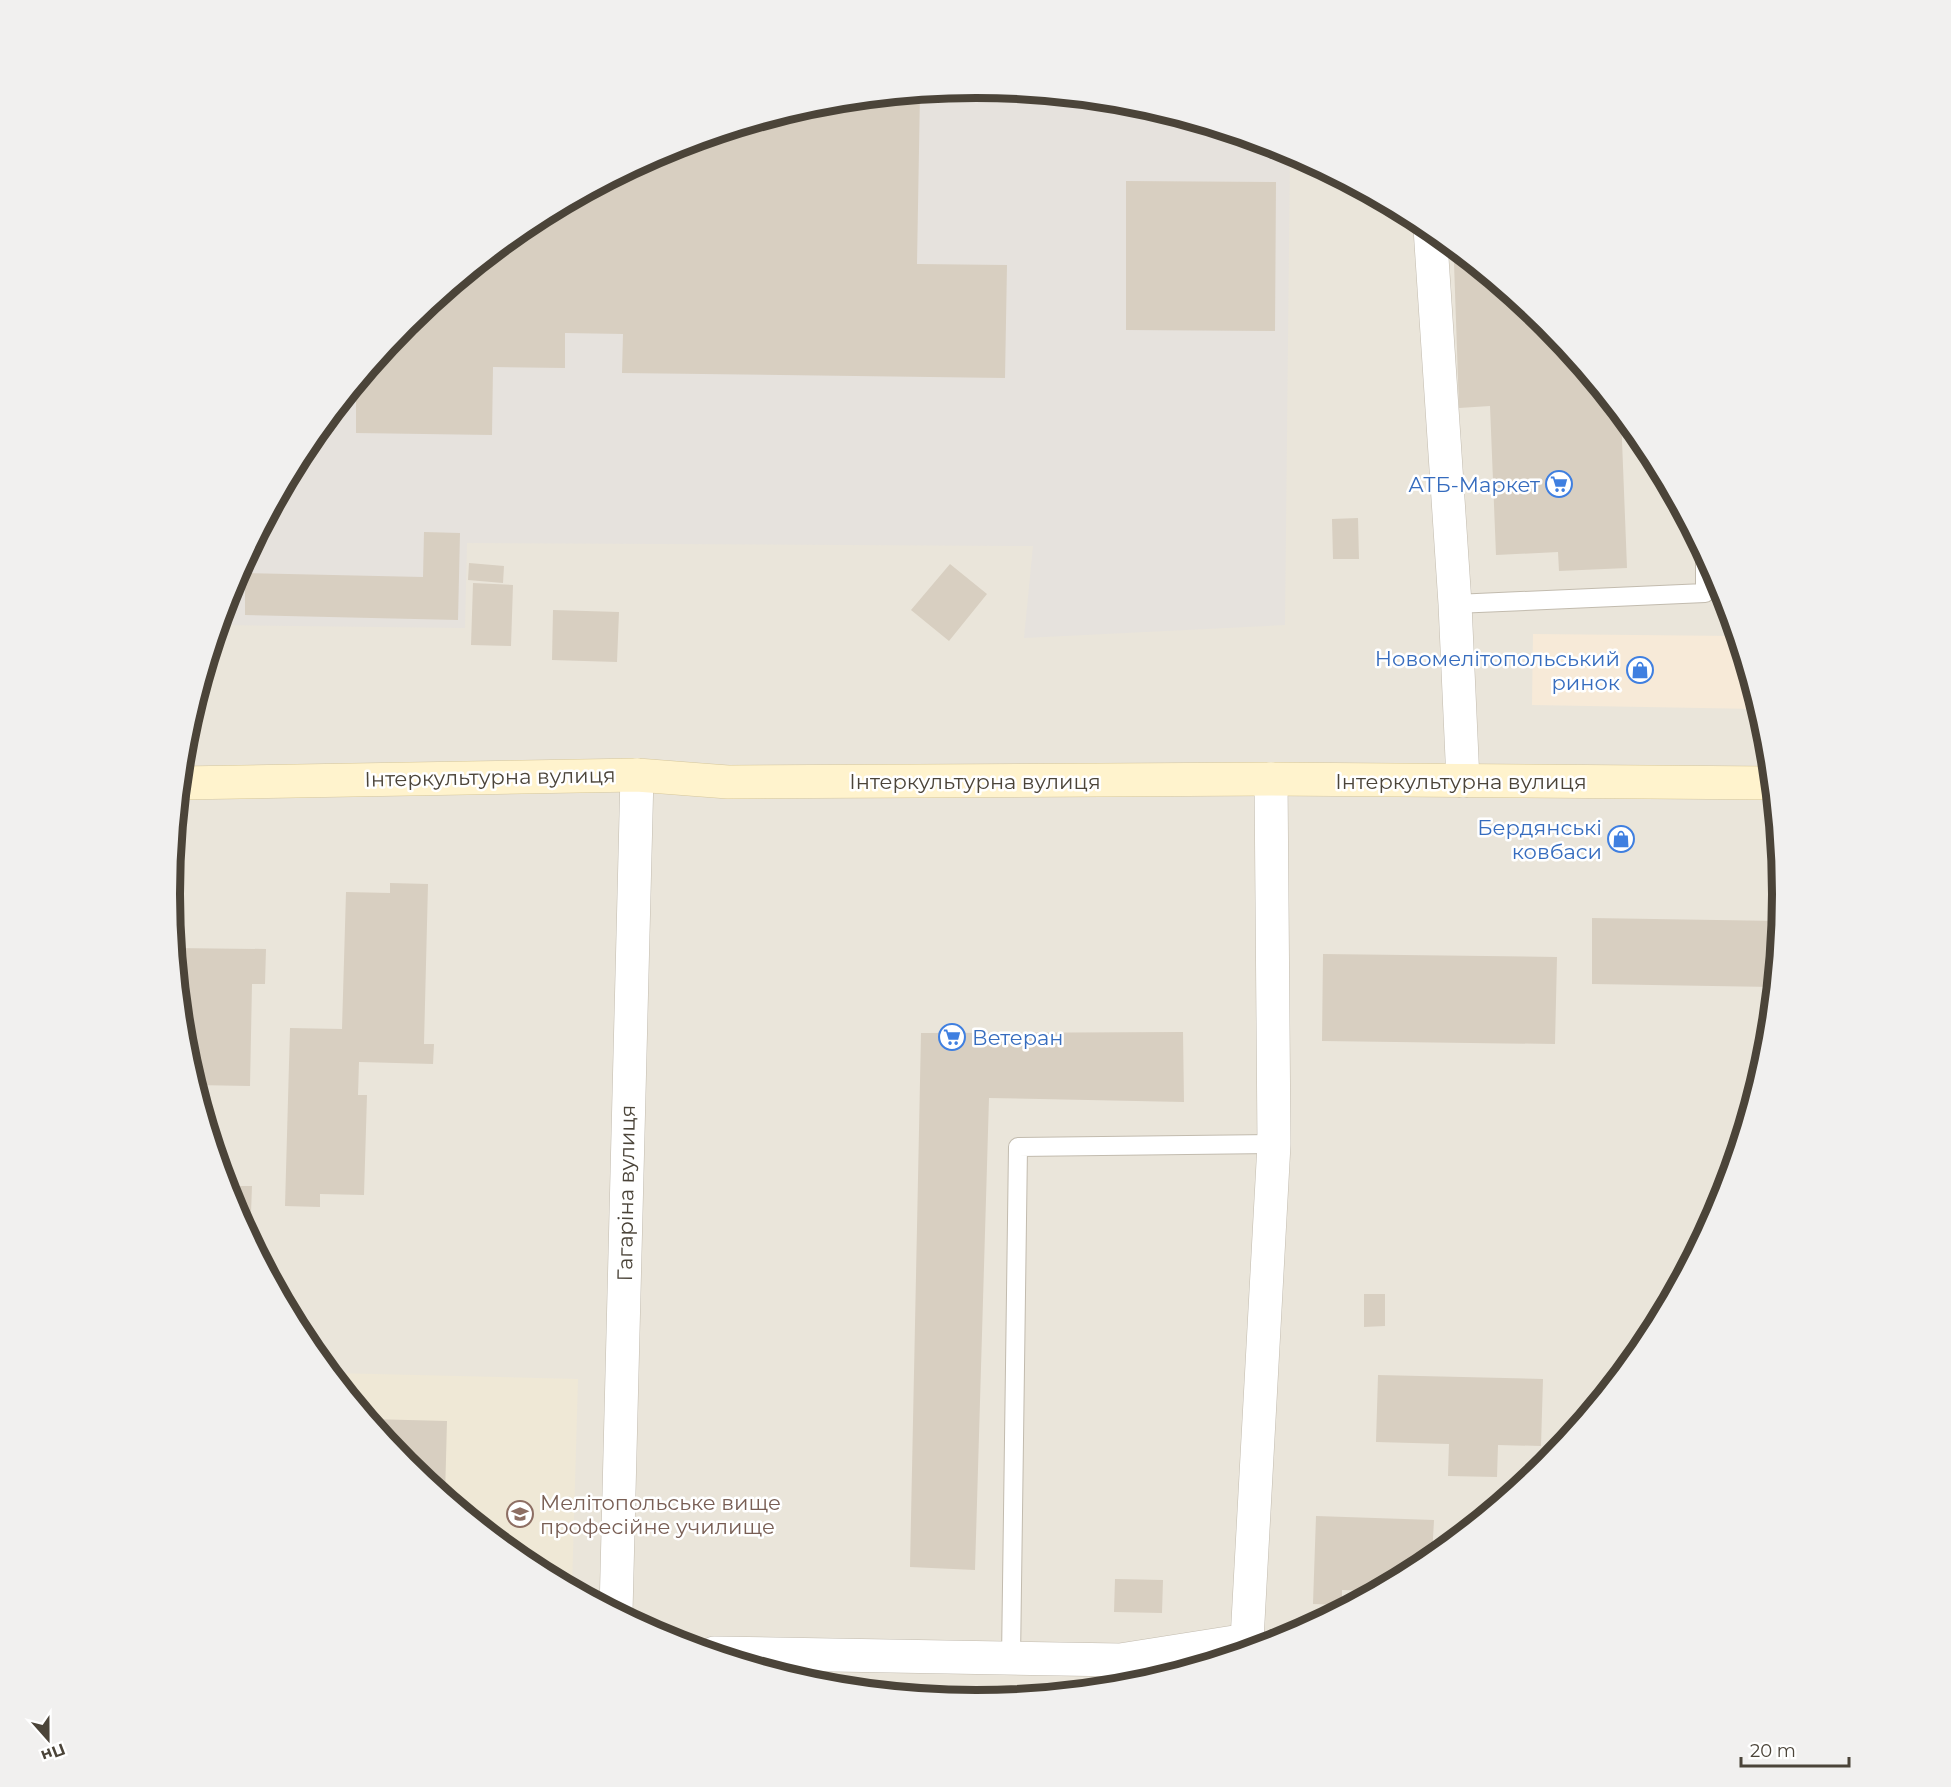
<svg xmlns="http://www.w3.org/2000/svg" width="1951" height="1787" viewBox="0 0 1951 1787" font-family="Montserrat,sans-serif">
<style>
.residential{fill:#eae5da}
.commercial{fill:#f7ead8}
.industrial{fill:#e6e2dd}
.education{fill:#efe8d6}
.building{fill:#d8cfc1}
.lines{fill:none;stroke-linecap:round;stroke-linejoin:round}
.lane-casing{stroke:#c2bbae;stroke-width:20}
.street-casing{stroke:#c2bbae;stroke-width:34}
.secondary-casing{stroke:#d6c79b;stroke-width:34}
.lane{stroke:#fff;stroke-width:18}
.street{stroke:#fff;stroke-width:33}
.secondary{stroke:#fff3cd;stroke-width:33}
.labels{text-anchor:middle;dominant-baseline:central;stroke-width:5;stroke-linejoin:round;paint-order:stroke}
.shop-label{font-size:21px;fill:#366cbe;stroke:#fff;text-anchor:end}
.street-label{font-size:21px;fill:#4b4439;stroke:#fff}
.education-label{font-size:21px;fill:#785e54;stroke:#fff;text-anchor:start}
.rim{fill:none;stroke:#4b4439;stroke-width:8}
</style>
<rect width="100%" height="100%" fill="#f6f3ec"/>
<path class="residential" d="M175 898a802 802 0 1 1 1604 0a802 802 0 1 1-1604 0Z"/>
<path class="commercial" d="M1533 634 1736 636 1758 709 1532 705Z"/>
<path class="industrial" d="M976 87 1133 103 1290 151 1285 625 1024 638 1033 546 467 543 465 628 218 625 231 585 305 445 405 323 528 223 667 148 818 102Z"/>
<path class="education" d="M332 1373 578 1379 572 1588 527 1564 405 1464Z"/>
<path class="building" d="M920 92 917 264 1007 265 1005 378 622 373 623 334 565 333V368L493 367 492 435 356 433V383L405 323 528 223 667 148 818 102Z
M1126 181 1276 182 1275 331 1126 330Z
M1472 262 1546 323 1621 415 1627 568 1559 571 1558 552 1496 555 1490 406 1459 408 1454 263Z
M1358 518 1359 559H1333L1332 519Z
M424 532 460 533 458 620 245 615V573L423 577Z
M469 563 504 566 503 583 468 580Z
M950 564 987 594 949 641 911 610Z
M473 583 513 585 511 646 471 645Z
M553 610 619 612 617 662 552 660Z
M390 883 428 884 424 1044H434L433 1064 359 1062 358 1095H367L364 1195 320 1194V1207L285 1206 290 1028 342 1029 346 892 390 893Z
M1592 918 1779 921 1773 987 1592 984Z
M174 948 266 949 265 984H252L250 1086 195 1085 184 1051Z
M1323 954 1557 957 1555 1044 1322 1041Z
M1183 1032 1184 1102 989 1098 975 1570 910 1567 921 1033Z
M1723 1168H1731L1724 1191H1723Z
M225 1186H252L250 1240 230 1202Z
M1364 1294H1385V1326L1364 1327Z
M1378 1375 1543 1379 1541 1446 1498 1445 1497 1477 1448 1476 1449 1444 1376 1442Z
M369 1419 447 1421 445 1497 405 1464Z
M1316 1516 1434 1520 1432 1557H1413L1412 1570 1373 1591 1342 1590V1605L1313 1604Z
M1115 1579 1163 1580 1162 1613 1114 1612Z"/>
<g class="lines">
<defs>
<path id="lane" d="M1430 249 1455 248
M1455 604 1705 593V556
M1011 1659 1018 1147 1274 1144"/>
<path id="street" d="M1430 228 1455 604 1463 781
M616 1612 637 775
M714 1653 1120 1660
M1120 1686V1660L1247 1640 1274 1144 1271 779"/>
<path id="secondary" d="M180 783 637 775 728 782 1271 779 1771 783"/>
</defs>
<use href="#lane" class="lane-casing"/>
<use href="#street" class="street-casing"/>
<use href="#secondary" class="secondary-casing"/>
<use href="#lane" class="lane"/>
<use href="#street" class="street"/>
<use href="#secondary" class="secondary"/>
</g>
<defs>
<symbol id="supermarket-ring" viewBox="-11 -11 22 22"><circle r="9.5" fill="#fff" stroke="#3f7fe0" stroke-width="1.5"/><path d="M-6-5.5h2.5l.6 2H6L4.5 2H-2.5L-4.4-4H-6ZM-1.5 3.2a1.3 1.3 0 1 0 .1 0ZM3 3.2a1.3 1.3 0 1 0 .1 0Z" fill="#3f7fe0"/></symbol>
<symbol id="shop-ring" viewBox="-11 -11 22 22"><circle r="9.5" fill="#fff" stroke="#3f7fe0" stroke-width="1.5"/><path d="M-5-2.5h2.3a2.7 3.5 0 0 1 5.4 0H5L5.5 6h-11ZM-1.5-2.5h3a1.5 2.3 0 0 0-3 0Z" fill="#3f7fe0"/></symbol>
<symbol id="university-ring" viewBox="-11 -11 22 22"><circle r="9.5" fill="#fff" stroke="#8d6e63" stroke-width="1.5"/><path d="M0-5L7-2L0 1L-7-2ZM-4 1L0 2.5L4 1V4Q0 6-4 4Z" fill="#8d6e63"/></symbol>
</defs>
<g fill-rule="evenodd">
<use href="#supermarket-ring" x="1544" y="469" width="30" height="30"/>
<use href="#shop-ring" x="1625" y="655" width="30" height="30"/>
<use href="#shop-ring" x="1606" y="824" width="30" height="30"/>
<use href="#supermarket-ring" x="937" y="1022" width="30" height="30"/>
<use href="#university-ring" x="505" y="1499" width="30" height="30"/>
</g>
<g class="labels">
<g class="shop-label">
<text x="1540" y="484">АТБ-Маркет</text>
<text x="1620" y="658">Новомелітопольський<tspan x="1620" dy="24">ринок</tspan></text>
<text x="1602" y="827">Бердянські<tspan x="1602" dy="24">ковбаси</tspan></text>
<text x="972" y="1037" text-anchor="start">Ветеран</text>
</g>
<g class="street-label">
<text transform="translate(490 777) rotate(-1)">Інтеркультурна вулиця</text>
<text x="975" y="781">Інтеркультурна вулиця</text>
<text x="1461" y="781">Інтеркультурна вулиця</text>
<text transform="translate(626 1193) rotate(-89)">Гагаріна вулиця</text>
</g>
<g class="education-label">
<text x="540" y="1502">Мелітопольське вище<tspan x="540" dy="24">професійне училище</tspan></text>
</g>
</g>
<path d="M0 0H1951V1787H0ZM180 894a796 796 0 1 1 1592 0a796 796 0 1 1-1592 0Z" fill="#f1f0ef" fill-rule="evenodd"/>
<path class="rim" d="M180 894a796 796 0 1 1 1592 0a796 796 0 1 1-1592 0Z"/>
<g transform="translate(48 1739) rotate(159)" stroke="#ffffff" stroke-width="4.5" paint-order="stroke">
<path d="M0-4.5L10 22L0 15L-10 22Z" fill="#4b4439"/>
<text y="-9" font-size="16" font-weight="bold" text-anchor="middle" fill="#4b4439">Пн</text>
</g>
<path d="M1741 1757v9h108v-9" fill="none" stroke="#4b4439" stroke-width="3"/>
<text x="1750" y="1757" font-size="18" fill="#4b4439" stroke="#ffffff" stroke-width="4.5" paint-order="stroke">20 m</text>
</svg>
